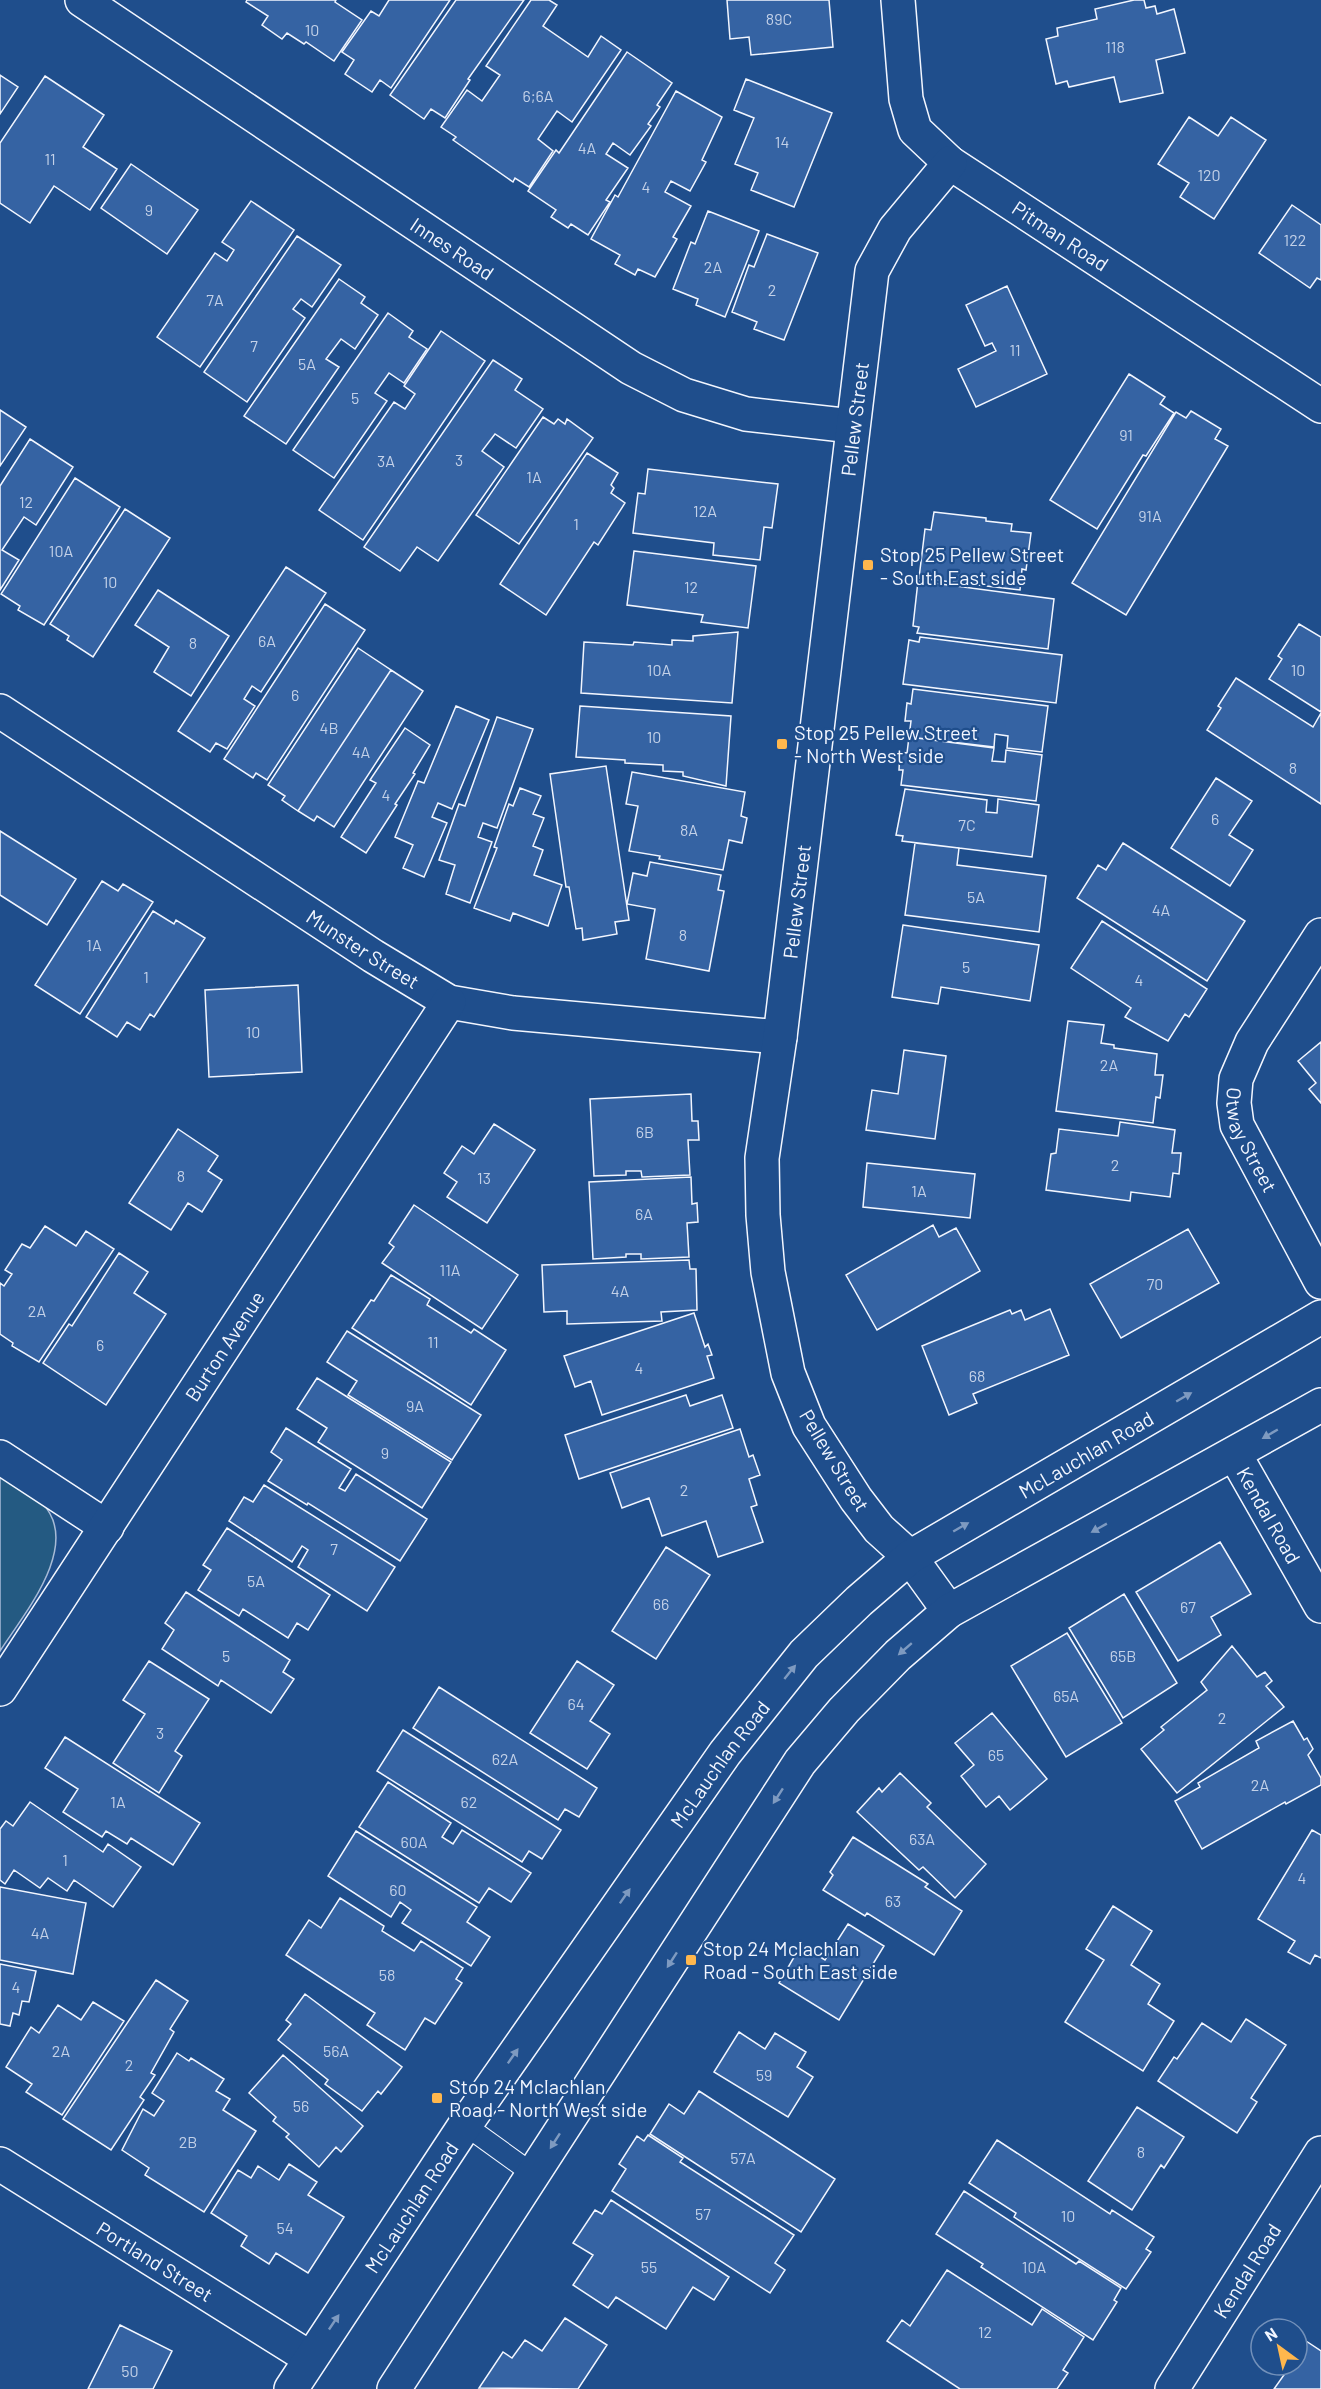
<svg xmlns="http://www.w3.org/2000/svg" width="1321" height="2389" viewBox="0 0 1321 2389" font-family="Barlow,sans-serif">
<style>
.green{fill:#245a82;stroke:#a8bbd7;stroke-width:1.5}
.building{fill:#3563a3;stroke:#f2f6ff;stroke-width:1.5}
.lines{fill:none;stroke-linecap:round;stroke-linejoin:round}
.lane-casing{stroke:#f2f6ff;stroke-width:22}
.street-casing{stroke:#f2f6ff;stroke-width:36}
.lane{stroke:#1f4e8c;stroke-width:20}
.street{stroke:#1f4e8c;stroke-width:33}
.oneway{fill:#7e9ac0}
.poi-dot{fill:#ffb74d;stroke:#1f4e8c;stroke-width:2}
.labels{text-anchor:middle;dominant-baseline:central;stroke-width:4.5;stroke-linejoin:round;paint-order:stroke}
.number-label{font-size:16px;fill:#c3d1e8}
.street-label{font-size:20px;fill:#f2f6ff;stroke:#1f4e8c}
.poi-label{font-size:20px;fill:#f2f6ff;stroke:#1f4e8c;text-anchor:start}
</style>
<rect width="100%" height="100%" fill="#1f4e8c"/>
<path class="green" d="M0 1476C13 1484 32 1492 42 1503 83 1545 23 1615 0 1651Z"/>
<path class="building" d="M247 0H336L335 2 362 20 334 61 306 42 304 44 287 33 282 39 262 25 268 16 246 2Z
M389 0H450L391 88 380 80 372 92 345 74 354 60 342 52 371 11 379 16Z
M456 0H524L468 79 470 80 445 118 431 109 424 119 390 95Z
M531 0H549L557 5 543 26 588 57 601 36 621 50 572 122 557 111 538 139 553 151 529 187 515 178 513 182 453 140 456 137 441 127 467 90 482 101 500 75 486 66Z
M727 0H829L833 47 751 55 749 37 730 39Z
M1134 0H1144L1146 8 1155 6 1157 14 1174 9 1185 53 1156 60 1163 93 1120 102 1114 77 1069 87 1067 81 1056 84 1046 39 1058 36 1057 28 1097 19 1095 9Z
M627 52 672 83 657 105 660 107 648 124 651 126 630 155 613 143 606 154 628 168 606 200 610 202 588 235 571 224 568 228 551 217 556 210 528 191 556 150 559 153Z
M0 75 18 87 0 114Z
M45 76 104 115 83 147 117 169 90 210 54 186 30 223 0 203V143Z
M746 79 832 113 794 207 751 190 758 173 735 164 754 118 734 110Z
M676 91 722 117 702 160 706 162 690 191 671 181 665 192 691 206 673 237 677 239 655 277 638 269 635 275 615 264 620 255 591 239 615 195 618 197Z
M1189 117 1218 136 1231 117 1266 140 1214 219 1180 197 1189 183 1158 164Z
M131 164 198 210 167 254 101 208Z
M251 201 294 230 200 367 157 337 215 253 227 261 234 250 222 242Z
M1292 205 1321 225V280L1317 278 1310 288 1259 253Z
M708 211 759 231 725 317 696 305 698 299 673 289 691 242 695 244Z
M767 234 818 253 784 340 754 329 757 322 732 312 749 265 754 267Z
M297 236 341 265 312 307 301 299 293 309 305 318 247 402 204 372Z
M339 279 365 297 361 303 378 315 355 349 341 339 326 359 339 367 286 444 244 416Z
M1007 286 1047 374 976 407 958 369 996 351 992 343 985 346 966 305Z
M388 313 413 331 409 337 427 349 404 383 389 373 375 393 387 401 334 478 293 450Z
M441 331 485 361 363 540 319 510 394 402 405 409 415 394 404 386Z
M493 360 522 379 515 390 543 409 516 448 495 434 482 451 504 467 438 561 417 547 400 571 364 547Z
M1129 374 1165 397 1160 404 1174 413 1146 456 1143 455 1097 529 1050 500Z
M0 410 26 427 0 466Z
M1191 411 1221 429 1215 439 1228 446 1126 615 1072 583 1176 412 1186 418Z
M543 417 554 424 558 419 565 424 567 419 593 438 519 544 476 515Z
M30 439 73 467 36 525 24 517 2 550 19 560 0 590V486Z
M587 453 618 473 611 485 614 488 611 493 625 503 598 545 594 542 546 615 500 584Z
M648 469 778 484 772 528 764 527 760 560 713 555 714 543 633 533 638 493 645 494Z
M75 478 120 507 44 625 18 610 20 606 1 594Z
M125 509 170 538 93 657 67 640 69 636 50 624Z
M934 512 986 518V521L1012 524 1011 531 1031 533 1026 570 1022 569 1020 590 919 578 925 529 931 530Z
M634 551 756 566 748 628 701 622 703 615 627 605Z
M286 567 326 593 261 692 252 686 244 699 255 706 227 749 216 743 210 752 178 731Z
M918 581 1054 599 1048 649 917 633 919 627 913 626Z
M158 590 229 636 191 696 154 672 169 647 135 625Z
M325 604 365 630 267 780 256 773 253 778 224 759Z
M1299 624 1321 637V712L1269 679 1282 659 1278 656Z
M738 632 732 703 581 693 584 642 633 645 634 642 672 645V640L693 641V636Z
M920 637 1062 655 1056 703 903 684 909 640 919 642Z
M358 648 391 670 298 811 282 800 285 796 268 785Z
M391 670 423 691 334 827 317 816 314 821 298 811Z
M1236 678 1313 727 1321 713V804L1207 730 1221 708 1218 706Z
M913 689 1048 706 1042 752 1007 748 1008 736 995 734 994 747 909 737 911 721H905L907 703 911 704Z
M456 706 489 720 452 809 438 803 432 817 447 823 424 877 403 868 413 845 395 837 418 781 424 783Z
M580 706 731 716 726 786 683 776V772L663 771V765L625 763V760L576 757Z
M497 717 533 729 497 828 483 823 478 837 492 842 470 903 446 894 455 865 439 860 459 804 465 806Z
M405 728 430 745 413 773 415 774 395 804 397 805 366 853 341 837 376 783 370 780Z
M909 737 994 748 992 761 1005 762 1006 750 1042 755 1036 801 901 785 903 770H899L900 752 907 753Z
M606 766 629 920 615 922 617 934 583 940 582 928 576 929 569 887H566L550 774Z
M632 772 745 792 741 816 747 818 742 843 729 840 723 870 659 859 660 856 629 851 638 806 626 804Z
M1216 778 1252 801 1229 835 1253 850 1230 886 1171 848Z
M520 788 541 796 533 814 544 818 533 846 543 850 534 875 562 885 548 926 513 913 510 921 474 908 497 848 494 847 509 804 513 806Z
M905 789 987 800 986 812 997 813 998 799 1039 805 1032 857 902 841 903 836 896 835Z
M0 831 76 879 47 925 0 895Z
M915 843 959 848 957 865 1046 876 1039 932 905 915Z
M1123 843 1245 921 1207 981 1077 898 1098 865 1106 870Z
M650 862 721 875 718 890 724 891 709 971 646 959 655 909 627 904 633 873 647 876Z
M102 881 118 891 123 884 153 902 80 1014 35 985Z
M153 911 174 924 176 920 205 938 154 1017 150 1014 140 1030 127 1022 117 1037 86 1017Z
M1102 921 1207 989 1189 1017 1185 1014 1168 1041 1125 1017 1131 1008 1071 968Z
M903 925 1039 945 1030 1001 941 987 938 1004 892 997Z
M298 985 302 1072 209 1077 205 990Z
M1068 1021 1104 1025 1101 1043 1114 1045V1048L1157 1054 1155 1075H1163L1160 1098 1156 1097 1153 1123 1056 1111Z
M1321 1042V1103L1309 1089 1316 1083 1298 1061Z
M904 1050 946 1056 935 1139 866 1130 872 1090 898 1094Z
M691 1094 692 1121H698L699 1140H688L690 1175 642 1177 641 1171H626V1175L594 1176 590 1099Z
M1120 1122 1175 1130 1172 1153H1181L1179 1174 1173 1173 1170 1197 1131 1192 1130 1201 1046 1190 1051 1154 1056 1153 1059 1129 1118 1136Z
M494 1124 535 1150 487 1223 447 1197 457 1182 444 1173 462 1146 474 1154Z
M178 1129 218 1156 208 1171 222 1180 202 1212 188 1203 171 1230 129 1203Z
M867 1163 975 1174 970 1218 863 1207Z
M691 1177 692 1204 697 1203 698 1222 687 1223 689 1257 641 1259V1254H626V1257L593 1259 589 1182Z
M414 1205 518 1275 482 1329 382 1263 394 1247 389 1243Z
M933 1225 939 1237 956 1228 980 1271 877 1330 846 1275Z
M45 1226 76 1246 86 1231 114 1249 39 1362 12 1346 13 1343 0 1334V1283L4 1286 12 1274 5 1270 22 1244 30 1248Z
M1188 1229 1219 1283 1121 1338 1090 1284Z
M119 1253 148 1272 134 1293 166 1314 106 1405 43 1363 69 1324 72 1326Z
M689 1260 690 1269H696L697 1310 661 1312 662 1321 567 1324V1311L544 1312 542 1265Z
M391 1275 430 1299 427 1305 471 1333 474 1329 506 1350 471 1405 352 1328 371 1300 374 1301Z
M1050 1309 1069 1355 973 1394 977 1403 949 1415 922 1346 1010 1310 1012 1314 1021 1310 1025 1320Z
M694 1313 705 1347 708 1344 712 1355 707 1356 714 1378 602 1415 591 1381 575 1387 564 1356Z
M347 1331 481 1415 452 1460 348 1395 357 1381 327 1362Z
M317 1378 451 1462 422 1508 318 1442 327 1428 297 1409Z
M686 1395 690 1406 722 1395 733 1428 579 1479 565 1435Z
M286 1428 351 1469 339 1488 345 1491 356 1474 427 1519 400 1561 308 1503 307 1505 268 1481 282 1460 271 1452Z
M740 1429 749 1457 753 1455 760 1475 749 1479 757 1505 751 1507 763 1542 718 1557 706 1521 662 1536 649 1498 622 1508 610 1473Z
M264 1485 395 1567 367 1611 298 1567 308 1550 302 1546 292 1562 229 1521 244 1497 253 1502Z
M227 1528 330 1595 308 1630 297 1623 288 1638 243 1609 239 1616 198 1590 211 1570 203 1565Z
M1220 1542 1251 1594 1211 1617 1221 1635 1178 1661 1136 1592Z
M666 1547 710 1575 656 1659 612 1631Z
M186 1592 290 1660 283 1672 294 1679 271 1713 221 1680 218 1686 162 1649 174 1630 165 1623Z
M1124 1594 1177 1683 1123 1718 1069 1628Z
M1067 1633 1122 1723 1066 1757 1011 1666Z
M1232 1646 1257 1677 1265 1672 1272 1681 1266 1686 1284 1707 1177 1793 1141 1749 1164 1730 1161 1727 1207 1690 1201 1682Z
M149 1661 209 1699 175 1751 182 1756 159 1793 113 1763 145 1714 123 1700Z
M577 1661 614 1685 590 1721 610 1734 587 1769 530 1733Z
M439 1687 597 1788 579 1817 565 1809 558 1820 413 1728Z
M992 1713 1047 1779 1010 1810 999 1796 986 1807 961 1776 974 1765 955 1743Z
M1293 1721 1304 1740 1307 1738 1313 1749 1308 1755 1321 1778V1785L1286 1804 1285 1802 1202 1849 1175 1801 1200 1787 1198 1783 1259 1748 1256 1741Z
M403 1730 561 1830 542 1859 529 1851 522 1862 377 1771Z
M65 1737 200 1823 173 1865 131 1838 127 1844 106 1831 102 1837 63 1812 78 1789 45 1768Z
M900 1773 931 1803 927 1807 986 1864 955 1898 923 1867 919 1870 857 1812 879 1788 882 1792Z
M388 1782 451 1823 442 1837 453 1844 462 1830 531 1873 511 1902 489 1888 479 1903 359 1827Z
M30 1802 103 1852 108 1844 141 1867 113 1907 74 1880 67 1891 48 1878 40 1888 14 1870 5 1884 0 1880V1829L6 1821 13 1826Z
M1312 1830 1321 1835V1958L1315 1955 1310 1964 1288 1952 1295 1941 1258 1919Z
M356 1831 477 1907 467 1922 490 1937 471 1966 402 1923 411 1910 400 1902 391 1917 328 1876Z
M853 1837 928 1884 925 1887 962 1911 934 1955 867 1913 865 1916 823 1890 833 1875 830 1872Z
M0 1887 86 1903 73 1974 0 1960Z
M340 1898 384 1926 382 1931 414 1951 421 1941 463 1968 456 1979 462 1983 435 2024 425 2018 405 2050 367 2025 375 2013 286 1955 309 1920 321 1928Z
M1113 1906 1152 1931 1131 1965 1160 1984 1148 2004 1174 2021 1143 2071 1065 2022 1104 1960 1086 1949Z
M848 1924 884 1946 839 2020 779 1983 801 1945 825 1960Z
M0 1964 36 1971 29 2002 22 2001 19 2015 13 2013 10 2026 0 2024Z
M156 1980 188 2001 170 2029 174 2032 151 2073 155 2075 140 2097 144 2100 111 2150 63 2119Z
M305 1994 402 2067 381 2094 378 2091 362 2111 325 2084 328 2080 278 2040 291 2024 286 2020Z
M93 2002 124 2021 62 2115 26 2092 32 2084 6 2067 31 2027 39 2033 58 2005 81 2020Z
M1246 2019 1286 2045 1251 2098 1257 2102 1237 2133 1158 2081 1174 2057 1177 2059 1202 2023 1231 2042Z
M739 2032 765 2049 775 2033 806 2052 797 2067 813 2077 788 2117 714 2072Z
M177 2053 189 2061 191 2058 224 2079 216 2091 230 2099 223 2110 256 2131 204 2212 145 2175 149 2168 122 2150 143 2109 154 2116 164 2101 152 2093Z
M283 2055 363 2126 341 2152 336 2147 319 2167 286 2137 289 2134 273 2121 276 2117 249 2093Z
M699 2091 835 2179 801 2232 650 2134 669 2104 684 2114Z
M1137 2107 1184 2137 1164 2168 1161 2165 1132 2210 1088 2181Z
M648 2135 683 2158 680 2162 794 2235 775 2263 785 2270 770 2293 612 2191 626 2169 619 2164 637 2136 644 2141Z
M997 2140 1110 2214 1112 2210 1154 2237 1146 2249 1151 2252 1126 2289 1014 2217 1016 2213 969 2183Z
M289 2164 317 2182 308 2195 344 2217 308 2273 276 2253 269 2264 241 2246 247 2236 211 2213 238 2170 251 2178 258 2166 279 2180Z
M964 2191 1076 2264 1079 2261 1121 2288 1114 2300 1117 2302 1093 2340 981 2267 983 2264 936 2234Z
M611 2200 729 2277 714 2300 693 2287 666 2329 616 2297 608 2308 573 2285 593 2255 573 2243 595 2210 602 2214Z
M947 2270 1032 2325 1042 2309 1084 2337 1063 2370 1068 2373 1057 2389H960L887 2341 902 2320 910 2326Z
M565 2318 607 2345 578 2389 479 2388 503 2352 512 2358 525 2340 542 2351Z
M120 2325 172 2351 153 2389H88Z
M1306 2341 1321 2351V2389H1274L1291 2365H1297V2355Z"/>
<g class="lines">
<defs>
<path id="lane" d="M465 2125 533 2174"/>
<g id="street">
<path id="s1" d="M82 0 631 368 684 395 746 414 852 426"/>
<path id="s2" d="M898 0 906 99 915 130 950 163 1321 406"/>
<path id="s3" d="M0 711 373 956 449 1002 513 1013 780 1037"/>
<path id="s4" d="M1321 935 1252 1042 1236 1079 1234 1103 1237 1125 1321 1282"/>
<path id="s5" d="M1235 1455 1321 1606"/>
<path d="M0 1457 107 1527"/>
<path id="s6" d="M949 1611 910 1557 879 1529 856 1499 809 1426 788 1373 768 1272 763 1215 762 1158 780 1037 872 271 895 229 950 163"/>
<path id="s7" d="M0 1689 449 1002"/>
<path id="s8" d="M0 2164 310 2358"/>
<path id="s9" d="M291 2389 465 2125 725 1753 804 1654 859 1601 910 1557 1321 1317"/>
<path d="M394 2389 800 1762 844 1710 898 1655 949 1611 1321 1405"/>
<path id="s10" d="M1172 2389 1321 2153"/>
</g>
</defs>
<use href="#lane" class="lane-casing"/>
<use href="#street" class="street-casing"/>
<use href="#lane" class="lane"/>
<use href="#street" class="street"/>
</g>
<defs><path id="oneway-solid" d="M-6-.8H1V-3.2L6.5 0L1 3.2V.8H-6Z" transform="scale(1.5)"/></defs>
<g class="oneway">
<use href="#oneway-solid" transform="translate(1184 1397) rotate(-30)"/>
<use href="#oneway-solid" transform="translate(1270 1434) rotate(150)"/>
<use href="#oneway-solid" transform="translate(961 1527) rotate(-30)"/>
<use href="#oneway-solid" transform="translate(1099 1528) rotate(151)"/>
<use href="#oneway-solid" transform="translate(905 1649) rotate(139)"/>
<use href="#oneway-solid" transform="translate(790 1672) rotate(-51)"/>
<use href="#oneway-solid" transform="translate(778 1796) rotate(123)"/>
<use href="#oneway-solid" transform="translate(625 1896) rotate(-55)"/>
<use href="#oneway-solid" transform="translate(672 1960) rotate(123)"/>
<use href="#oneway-solid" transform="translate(513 2056) rotate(-55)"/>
<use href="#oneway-solid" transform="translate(555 2141) rotate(123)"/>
<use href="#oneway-solid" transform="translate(334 2322) rotate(-56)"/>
</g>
<g class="poi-dot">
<rect x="862" y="559" width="12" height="12" rx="3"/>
<rect x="776" y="738" width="12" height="12" rx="3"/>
<rect x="685" y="1954" width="12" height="12" rx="3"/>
<rect x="431" y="2092" width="12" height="12" rx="3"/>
</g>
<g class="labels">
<g class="number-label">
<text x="779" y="18">89C</text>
<text x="312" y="29">10</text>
<text x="1115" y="46">118</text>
<text x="538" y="95">6;6A</text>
<text x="782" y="141">14</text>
<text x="587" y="147">4A</text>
<text x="50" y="158">11</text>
<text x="1209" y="174">120</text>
<text x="646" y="186">4</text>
<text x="149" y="209">9</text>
<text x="1295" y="239">122</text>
<text x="713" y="266">2A</text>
<text x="772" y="289">2</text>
<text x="215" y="299">7A</text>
<text x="254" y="345">7</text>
<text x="1015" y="349">11</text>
<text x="307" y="363">5A</text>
<text x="355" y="397">5</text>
<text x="1126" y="434">91</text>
<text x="459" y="459">3</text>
<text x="386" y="460">3A</text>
<text x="534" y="476">1A</text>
<text x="26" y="501">12</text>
<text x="705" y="510">12A</text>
<text x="1150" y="515">91A</text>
<text x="576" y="523">1</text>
<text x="61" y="550">10A</text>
<text x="110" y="581">10</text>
<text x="691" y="586">12</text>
<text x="267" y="640">6A</text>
<text x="193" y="642">8</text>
<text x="659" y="669">10A</text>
<text x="1298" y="669">10</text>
<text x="295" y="694">6</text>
<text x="329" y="727">4B</text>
<text x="654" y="736">10</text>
<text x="361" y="751">4A</text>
<text x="1293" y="767">8</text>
<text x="386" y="794">4</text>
<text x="1215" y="818">6</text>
<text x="967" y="824">7C</text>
<text x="689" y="829">8A</text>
<text x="976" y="896">5A</text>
<text x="1161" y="909">4A</text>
<text x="683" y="934">8</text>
<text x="94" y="944">1A</text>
<text x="966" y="966">5</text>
<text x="146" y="976">1</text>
<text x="1139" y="979">4</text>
<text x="253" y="1031">10</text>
<text x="1109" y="1064">2A</text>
<text x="645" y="1131">6B</text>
<text x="1115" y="1164">2</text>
<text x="181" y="1175">8</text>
<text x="484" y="1177">13</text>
<text x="919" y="1190">1A</text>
<text x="644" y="1213">6A</text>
<text x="450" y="1269">11A</text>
<text x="1155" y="1283">70</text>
<text x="620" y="1290">4A</text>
<text x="37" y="1310">2A</text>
<text x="433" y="1341">11</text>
<text x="100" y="1344">6</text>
<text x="639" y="1367">4</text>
<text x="977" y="1375">68</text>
<text x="415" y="1405">9A</text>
<text x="385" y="1452">9</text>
<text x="684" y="1489">2</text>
<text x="334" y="1548">7</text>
<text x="256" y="1580">5A</text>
<text x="661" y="1603">66</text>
<text x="1188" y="1606">67</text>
<text x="226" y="1655">5</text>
<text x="1123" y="1655">65B</text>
<text x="1066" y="1695">65A</text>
<text x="576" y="1703">64</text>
<text x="1222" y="1717">2</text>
<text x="160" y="1732">3</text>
<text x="996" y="1754">65</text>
<text x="505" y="1758">62A</text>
<text x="1260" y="1784">2A</text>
<text x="118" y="1801">1A</text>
<text x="469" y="1801">62</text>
<text x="922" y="1838">63A</text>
<text x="414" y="1841">60A</text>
<text x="65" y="1859">1</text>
<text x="1302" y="1877">4</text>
<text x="398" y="1889">60</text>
<text x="893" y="1900">63</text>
<text x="40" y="1932">4A</text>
<text x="387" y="1974">58</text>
<text x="16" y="1986">4</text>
<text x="61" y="2050">2A</text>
<text x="336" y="2050">56A</text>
<text x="129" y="2064">2</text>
<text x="764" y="2074">59</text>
<text x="301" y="2105">56</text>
<text x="188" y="2141">2B</text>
<text x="1141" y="2151">8</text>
<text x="743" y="2157">57A</text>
<text x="703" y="2213">57</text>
<text x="1068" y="2215">10</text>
<text x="285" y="2227">54</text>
<text x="649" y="2266">55</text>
<text x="1034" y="2266">10A</text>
<text x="985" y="2331">12</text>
<text x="130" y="2370">50</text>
</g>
<g class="street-label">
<text stroke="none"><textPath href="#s2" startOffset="312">Pitman Road</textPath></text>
<text stroke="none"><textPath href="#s1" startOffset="446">Innes Road</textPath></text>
<text stroke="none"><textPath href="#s6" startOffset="1252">Pellew Street</textPath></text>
<text stroke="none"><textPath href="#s6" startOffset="766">Pellew Street</textPath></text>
<text stroke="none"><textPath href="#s3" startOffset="434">Munster Street</textPath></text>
<text stroke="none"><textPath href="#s4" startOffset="232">Otway Street</textPath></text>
<text stroke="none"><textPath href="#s7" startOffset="410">Burton Avenue</textPath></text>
<text stroke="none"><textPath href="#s9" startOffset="1244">McLauchlan Road</textPath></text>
<text transform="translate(835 1460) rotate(59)">Pellew Street</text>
<text stroke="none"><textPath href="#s5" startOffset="69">Kendal Road</textPath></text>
<text stroke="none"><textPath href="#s9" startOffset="758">McLauchlan Road</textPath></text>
<text stroke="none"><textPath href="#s9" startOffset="218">McLauchlan Road</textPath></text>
<text stroke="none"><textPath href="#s8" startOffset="183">Portland Street</textPath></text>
<text stroke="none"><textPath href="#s10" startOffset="140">Kendal Road</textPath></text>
</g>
<g class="poi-label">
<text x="880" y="554">Stop 25 Pellew Street<tspan x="880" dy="23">- South East side</tspan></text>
<text x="794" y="732">Stop 25 Pellew Street<tspan x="794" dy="23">- North West side</tspan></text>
<text x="703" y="1948">Stop 24 Mclachlan<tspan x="703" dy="23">Road - South East side</tspan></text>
<text x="449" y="2086">Stop 24 Mclachlan<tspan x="449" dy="23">Road - North West side</tspan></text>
</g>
</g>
<g transform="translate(1279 2347) rotate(327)"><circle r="28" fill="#1f4e8c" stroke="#7391ba" stroke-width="1.5"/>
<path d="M0-4.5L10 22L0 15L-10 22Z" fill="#ffb74d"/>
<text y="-9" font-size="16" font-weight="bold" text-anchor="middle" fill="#f2f6ff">N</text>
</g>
</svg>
